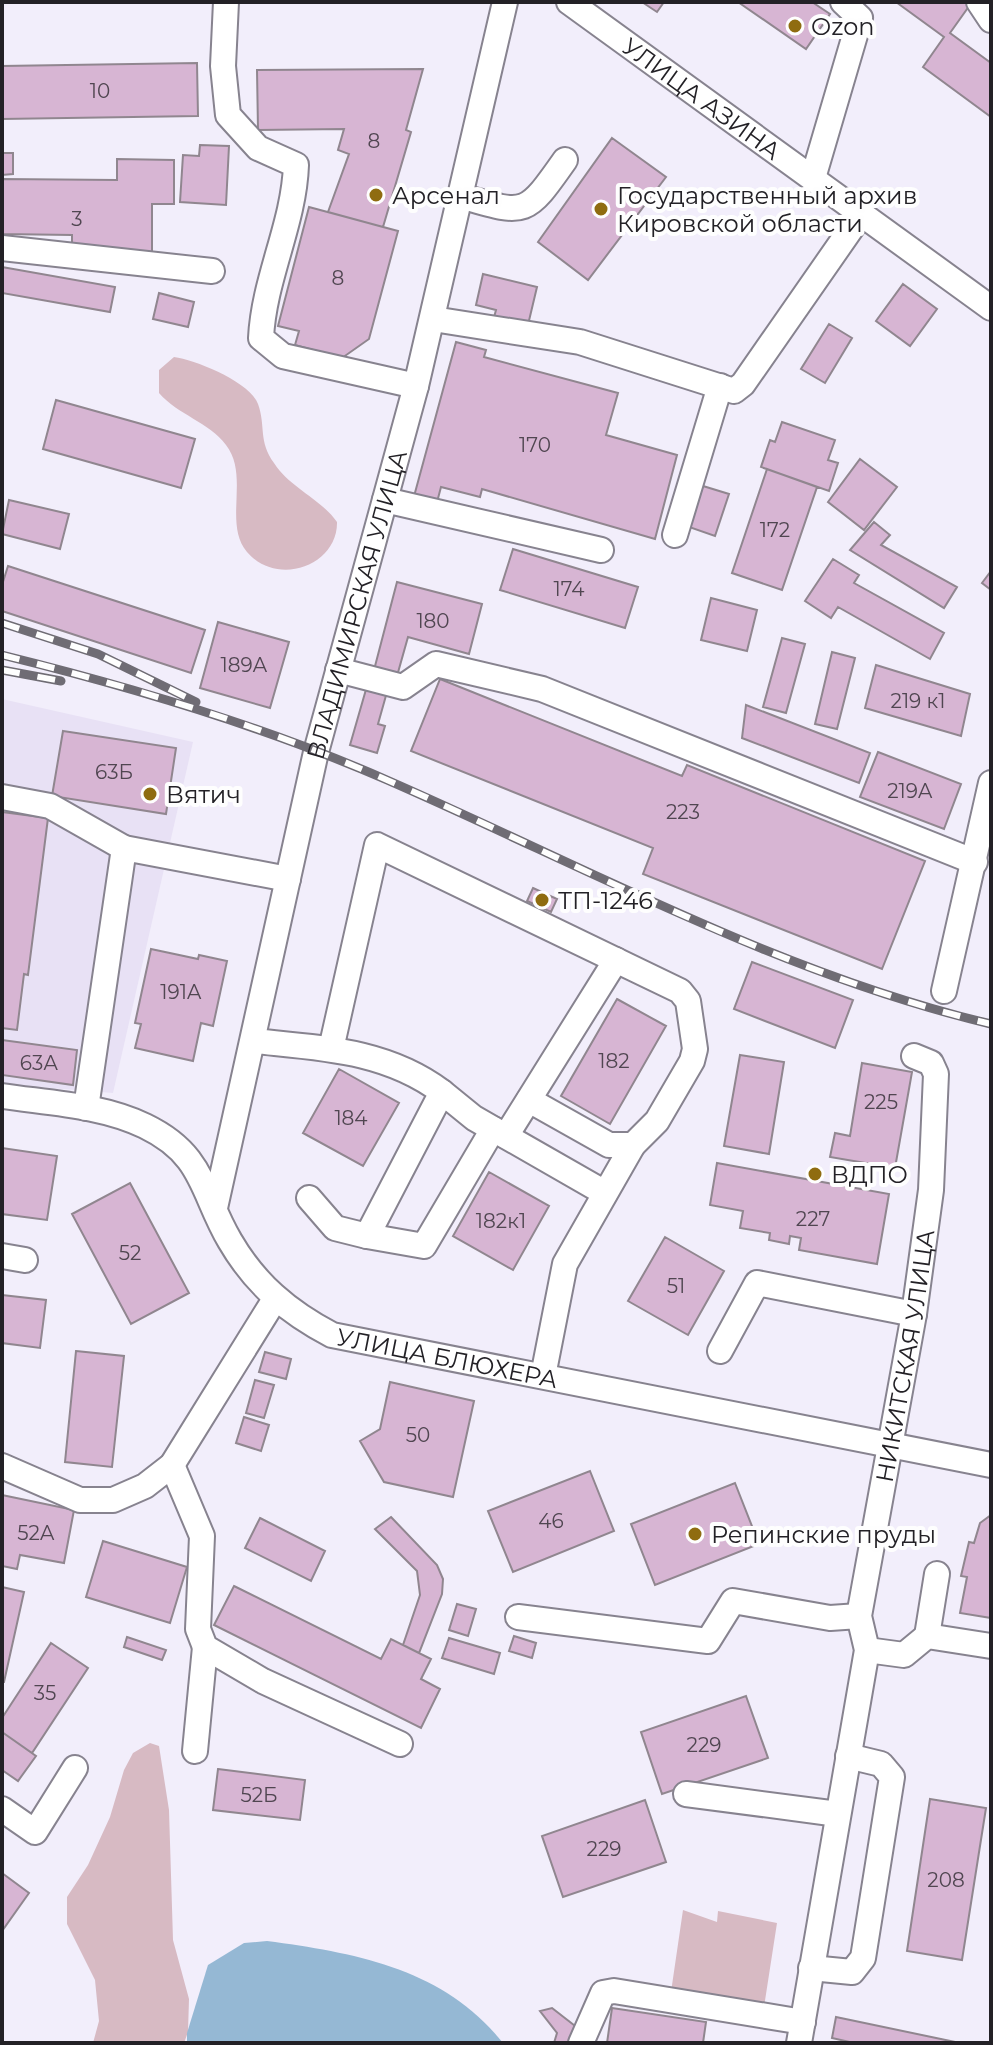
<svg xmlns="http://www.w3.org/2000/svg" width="993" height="2045" viewBox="0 0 993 2045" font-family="Montserrat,sans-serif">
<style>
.built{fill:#e8e1f5}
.green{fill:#d7bac3}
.water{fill:#95b8d4}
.building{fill:#d7b5d3;stroke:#90868f;stroke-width:2}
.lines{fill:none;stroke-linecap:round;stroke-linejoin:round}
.minor-casing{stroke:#87838f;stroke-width:28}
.minor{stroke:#fff;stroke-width:24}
.rail-casing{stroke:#6f6c74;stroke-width:9}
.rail{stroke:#fefefe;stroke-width:6;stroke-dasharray:18;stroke-linecap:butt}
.poi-dot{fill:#8f6c10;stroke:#fefefe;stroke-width:3}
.labels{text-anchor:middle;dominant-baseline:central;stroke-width:8;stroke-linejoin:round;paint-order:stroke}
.number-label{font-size:20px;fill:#504651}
.poi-label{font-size:24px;fill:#232126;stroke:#fefefe;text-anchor:start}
.street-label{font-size:24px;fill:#232126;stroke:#fefefe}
</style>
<rect width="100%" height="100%" fill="#f2eefb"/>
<path class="built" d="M2 699 193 742 113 1093 2 1084Z"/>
<path class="green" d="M174 357C196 360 250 382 258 404 266 426 258 441 274 463 290 488 320 498 337 522 338 565 278 588 247 552 223 523 250 476 226 445 209 422 178 415 159 393V370Z
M150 1743 159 1746 169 1810 173 1940 189 1999 188 2032 184 2043H93L99 2021 95 1980 67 1924V1897L88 1865 110 1817 124 1770 133 1753Z
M683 1910 717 1922 718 1911 777 1923 764 2007 671 1992Z"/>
<path class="water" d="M267 1941C357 1953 444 1969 503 2043H187V2033L208 1965 244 1943Z"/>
<path class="building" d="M642 2H664L657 12Z
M738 2H812L830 14 806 49Z
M896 2H972L950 33 991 63V117L923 67 944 37Z
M197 63 198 116 2 119V66Z
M423 69 406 130 411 132 383 227 328 212 349 154 338 150 344 129 258 130 257 70Z
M612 138 666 177 588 280 538 242Z
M200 145 229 146 226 205 180 202 183 155 199 156Z
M2 153H13V174L2 175Z
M117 159 174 160V204H152V252H72V235L2 234V179L117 180Z
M309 207 398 231 369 339 342 358 295 345 299 331 278 326Z
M2 267 115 287 110 312 2 293Z
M483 274 537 287 527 329 493 321 496 310 476 305Z
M903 284 937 309 910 346 876 321Z
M159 293 194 302 188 327 153 319Z
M829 324 852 338 825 383 801 369Z
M456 342 486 350 484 357 618 393 606 435 677 455 655 539 482 489 480 497 441 487 436 506 413 500Z
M56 400 195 439 181 488 43 449Z
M782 422 835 440 828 460 838 463 829 491 761 467 770 440 775 442Z
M860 459 897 487 864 530 828 502Z
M767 469 817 487 782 590 732 573Z
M703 486 729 494 715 536 689 527Z
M9 500 69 514 60 549 2 534Z
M874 522 890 535 881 545 957 587 944 608 850 550Z
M513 549 638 587 625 628 500 590Z
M833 559 859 575 854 583 944 633 930 659 838 607 831 618 805 601Z
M8 566 205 630 191 673 2 611V585Z
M991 571V590L982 583Z
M397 582 482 604 469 654 408 637 397 676 374 670Z
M711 598 757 610 747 651 701 640Z
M218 622 289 642 270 708 200 688Z
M782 638 805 644 786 713 763 707Z
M832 652 855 658 837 729 815 724Z
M876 665 970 694 961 736 865 708Z
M440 679 682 776 687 765 925 861 882 969 643 874 653 848 411 751Z
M367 686 387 692 378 724 385 726 377 753 350 745Z
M746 705 870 753 859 783 742 738Z
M63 731 176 748 166 814 52 796Z
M878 752 961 784 944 829 860 797Z
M2 812 48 818 28 975 24 974 17 1030 2 1028Z
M533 888 557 899 551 912 527 901Z
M151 949 198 959 199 955 227 961 213 1026 201 1023 193 1061 135 1048 141 1024 135 1023Z
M752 962 853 1000 835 1048 734 1009Z
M617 999 666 1026 610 1124 561 1096Z
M2 1040 77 1050 73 1085 2 1075Z
M740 1055 784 1062 769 1154 724 1146Z
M862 1063 912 1072 895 1168 830 1157 835 1133 850 1136Z
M339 1069 399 1103 363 1166 303 1133Z
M2 1148 57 1156 47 1220 2 1214Z
M717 1163 889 1194 877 1264 799 1250 801 1238 790 1236 789 1244 769 1240 770 1233 740 1228 743 1211 710 1205Z
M489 1172 549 1206 513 1270 453 1236Z
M130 1183 189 1293 131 1324 72 1214Z
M665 1237 724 1271 688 1335 628 1301Z
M2 1295 46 1300 40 1348 2 1343Z
M76 1351 124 1356 112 1467 65 1462Z
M265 1352 291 1359 286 1379 259 1372Z
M255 1380 274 1385 264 1418 246 1413Z
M390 1382 474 1401 453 1497 384 1482 360 1441 380 1429Z
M244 1417 269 1425 261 1451 236 1443Z
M590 1471 614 1531 513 1572 488 1511Z
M735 1483 759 1544 655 1585 631 1524Z
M2 1495 74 1510 64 1563 20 1555 17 1569 2 1566Z
M991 1515V1618L960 1613 967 1577 961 1576 969 1542 974 1543 980 1523Z
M391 1517 437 1565 443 1579 442 1594 419 1653 403 1645 420 1595 417 1571 375 1529Z
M260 1518 325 1551 311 1581 245 1548Z
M103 1541 187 1567 170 1623 86 1597Z
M234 1586 381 1659 391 1639 431 1659 421 1679 440 1689 421 1728 214 1625Z
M2 1587 24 1592 4 1682H2Z
M457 1604 476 1609 468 1636 449 1630Z
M514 1636 536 1643 532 1658 509 1651Z
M127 1637 166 1650 162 1660 124 1647Z
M449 1638 500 1653 494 1674 442 1658Z
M51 1643 88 1668 32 1753 2 1732V1718Z
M746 1696 768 1758 662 1794 641 1732Z
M2 1732 36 1756 18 1781 2 1770Z
M218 1769 305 1780 300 1820 213 1810Z
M930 1799 986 1808 962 1960 907 1951Z
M645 1800 666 1862 563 1897 542 1836Z
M2 1873 29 1893 2 1931Z
M552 2008 579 2029 572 2043H554L557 2033 540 2011Z
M612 2008 706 2022 703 2043H607Z
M836 2017 960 2043H854L832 2038Z"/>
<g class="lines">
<defs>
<g id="minor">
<path d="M226 2 223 66 228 115 258 148 296 165C294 224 264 278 261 338L283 356 416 386"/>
<path id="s1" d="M569 2 991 308"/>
<path d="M979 2 991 20"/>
<path d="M813 178 860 18 843 2"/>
<path d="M460 196C526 215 525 217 565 160"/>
<path d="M2 248 212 271"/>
<path d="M433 319 580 342 734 391 743 384 862 213"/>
<path d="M385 500 601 550"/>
<path d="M675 535 720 386"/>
<path d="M338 670 403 687 436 664 542 689 975 862"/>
<path d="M2 797 50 806 124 848"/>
<path d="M944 991 991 783"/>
<path d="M254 1041C321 1048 386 1050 442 1092L367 1236 335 1228 309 1198"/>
<path d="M331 1049 377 845 680 991 688 1001 695 1049 692 1061 657 1121 633 1145 565 1264 543 1376"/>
<path d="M442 1092 474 1118 605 1193"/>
<path id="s2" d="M2 1096C49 1103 102 1105 145 1126 205 1155 201 1192 230 1241 255 1284 288 1312 332 1335L991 1465"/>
<path d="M529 1100 609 1145H633"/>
<path d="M86 1108 124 848 288 879"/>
<path d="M506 1136 616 960"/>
<path id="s3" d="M215 1208 316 752 416 386 505 2"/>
<path d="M367 1236 424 1246 493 1129"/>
<path d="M2 1256 25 1260"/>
<path d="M720 1351 757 1283 914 1314"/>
<path d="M172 1465 202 1536 198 1629 205 1647 263 1681 400 1744"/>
<path d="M2 1466 80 1500H113L145 1486 172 1465 275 1299"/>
<path d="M518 1617 708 1641 733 1601 830 1618 859 1616"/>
<path d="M927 1636 937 1574"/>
<path d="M867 1650 904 1655 927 1636 991 1646"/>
<path d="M195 1751 205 1647"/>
<path d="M686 1794 838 1814"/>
<path d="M2 1809 35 1832 75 1768"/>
<path d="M811 1968 852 1972 863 1958 892 1777 881 1764 848 1756"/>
<path d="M581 2043 603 1993 614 1991 803 2022"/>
<path id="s4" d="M799 2043 867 1650 859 1616 914 1314 931 1190 936 1074 931 1063 914 1056"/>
</g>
</defs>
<use href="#minor" class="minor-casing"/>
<use href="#minor" class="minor"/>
<defs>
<path id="rail" d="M2 623 98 654 196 702
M2 655C132 687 264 726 387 780 584 866 780 974 991 1024
M2 670 61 681"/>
</defs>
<use href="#rail" class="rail-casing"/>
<use href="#rail" class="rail"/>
</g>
<g class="poi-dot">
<circle cx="795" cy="26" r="8"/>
<circle cx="376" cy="195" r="8"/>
<circle cx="601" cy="209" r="8"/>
<circle cx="150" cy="794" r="8"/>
<circle cx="542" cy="900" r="8"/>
<circle cx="815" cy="1174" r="8"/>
<circle cx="695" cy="1534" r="8"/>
</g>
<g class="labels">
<g class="number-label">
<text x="100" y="91">10</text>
<text x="374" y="141">8</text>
<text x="77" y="219">3</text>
<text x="338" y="278">8</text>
<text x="535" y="445">170</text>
<text x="775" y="530">172</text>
<text x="569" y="589">174</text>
<text x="433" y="621">180</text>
<text x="244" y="665">189А</text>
<text x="918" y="701">219 к1</text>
<text x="114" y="772">63Б</text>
<text x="910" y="791">219А</text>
<text x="683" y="812">223</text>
<text x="181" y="992">191А</text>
<text x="614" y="1061">182</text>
<text x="39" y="1063">63А</text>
<text x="881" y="1102">225</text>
<text x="351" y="1118">184</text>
<text x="813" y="1219">227</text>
<text x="501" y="1221">182к1</text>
<text x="130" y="1253">52</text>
<text x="676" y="1286">51</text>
<text x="418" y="1435">50</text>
<text x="551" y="1521">46</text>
<text x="36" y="1533">52А</text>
<text x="45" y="1693">35</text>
<text x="704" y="1745">229</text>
<text x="259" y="1795">52Б</text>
<text x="604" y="1849">229</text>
<text x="946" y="1880">208</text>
</g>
<g class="poi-label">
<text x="811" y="26">Ozon</text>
<text x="392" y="195">Арсенал</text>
<text x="617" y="195">Государственный архив<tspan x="617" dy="28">Кировской области</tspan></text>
<text x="166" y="794">Вятич</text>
<text x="558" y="900">ТП-1246</text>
<text x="831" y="1174">ВДПО</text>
<text x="711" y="1534">Репинские пруды</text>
</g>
<g class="street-label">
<text stroke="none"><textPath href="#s1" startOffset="164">УЛИЦА АЗИНА</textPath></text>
<text stroke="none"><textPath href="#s3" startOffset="620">ВЛАДИМИРСКАЯ УЛИЦА</textPath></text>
<text stroke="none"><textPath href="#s4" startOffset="698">НИКИТСКАЯ УЛИЦА</textPath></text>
<text stroke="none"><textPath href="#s2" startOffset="552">УЛИЦА БЛЮХЕРА</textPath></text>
</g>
</g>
<rect width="993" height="2045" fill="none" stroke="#232126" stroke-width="8"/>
</svg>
